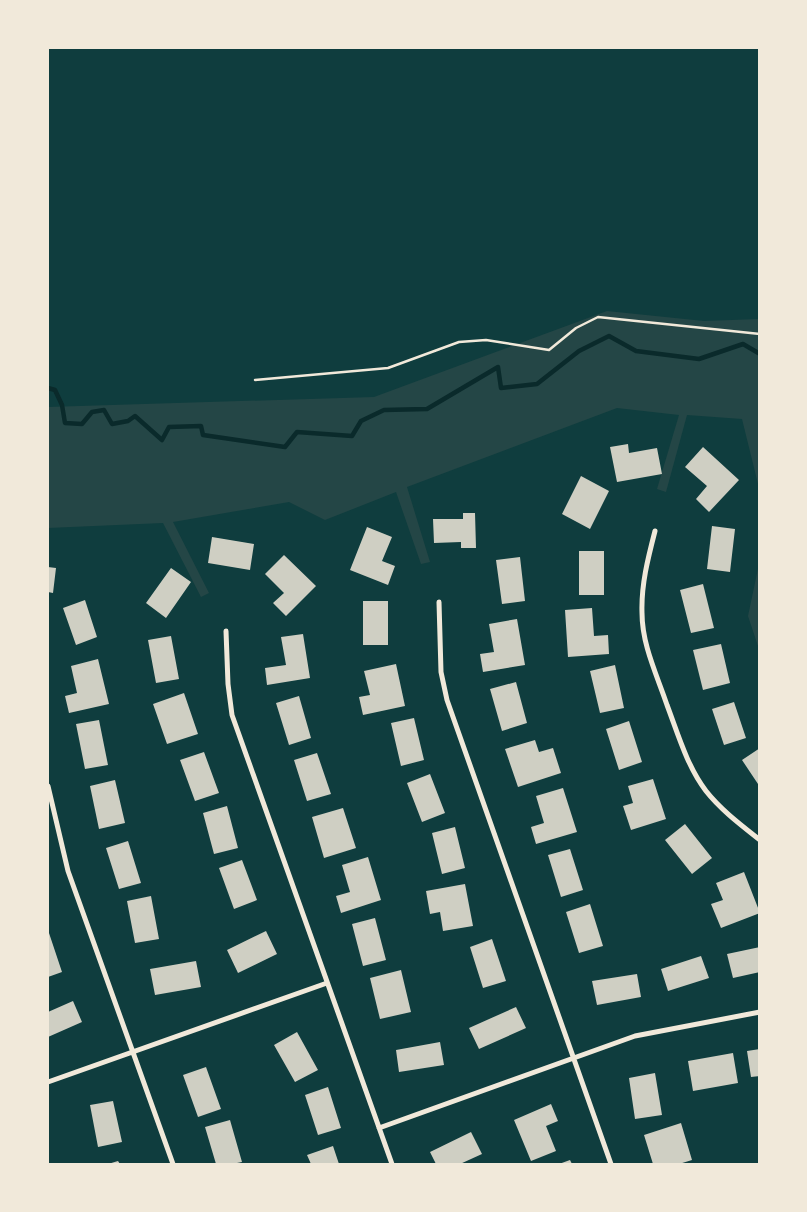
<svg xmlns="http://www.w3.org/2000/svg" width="807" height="1212" viewBox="0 0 807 1212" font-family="'Space Grotesk',sans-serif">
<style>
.green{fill:#244646}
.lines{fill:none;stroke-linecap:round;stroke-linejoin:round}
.stream{stroke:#0a2a2b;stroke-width:4.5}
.building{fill:#cfcfc3}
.path{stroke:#f1e9da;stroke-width:2.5}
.minor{stroke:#f1e9da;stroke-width:5}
</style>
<rect width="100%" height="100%" fill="#0f3d3e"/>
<path class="green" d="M607 311 704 321 759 319V488L742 419 687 415 666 492 657 489 679 415 617 408 407 487 430 562 421 564 396 492 325 520 289 502 173 522 209 593 201 597 163 523 48 528V407L374 397Z
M759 564 760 648 759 649 748 616Z"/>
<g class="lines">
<path class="stream" d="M48 388 55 390 62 405 65 423 82 424 92 412 104 410 112 424 128 421 135 416 162 440 169 427 201 426 203 435 285 447 297 432 352 436 361 421 384 410 427 409 498 367 501 388 537 384 579 351 609 336 636 351 699 359 743 344 760 354"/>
</g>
<path class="building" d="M628 444 629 453 657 448 662 474 617 482 610 447Z
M703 447 739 480 709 512 696 499 707 486 685 467Z
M581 476 609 491 590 529 562 514Z
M463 513H475L476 548H461V542L434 543 433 519H463Z
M712 526 735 529 730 572 707 569Z
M367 527 392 537 382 561 395 566 388 585 350 570Z
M212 537 254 544 250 570 208 563Z
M579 551H604V595H579Z
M284 555 316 586 286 616 273 603 284 593 265 574Z
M520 557 525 601 502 604 496 560Z
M48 567 56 568 53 593 48 592Z
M171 568 191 582 166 618 146 603Z
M703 584 714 628 691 633 680 590Z
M85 600 97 637 76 645 63 608Z
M363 601H388V645H363Z
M592 608 594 636 608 635 609 654 568 657 565 610Z
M517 619 525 665 483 672 480 654 494 652 489 624Z
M303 634 310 678 267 685 265 668 286 665 281 637Z
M171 636 179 679 156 683 148 640Z
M721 644 730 683 703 690 693 650Z
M98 659 109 704 69 713 65 696 77 693 71 666Z
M396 664 405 706 363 715 359 697 370 695 364 671Z
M615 665 624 708 600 713 590 671Z
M516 682 527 723 502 731 490 689Z
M184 693 198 734 167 744 153 704Z
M299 696 311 738 289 745 276 703Z
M734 702 746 738 724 745 712 709Z
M414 718 424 760 401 766 391 723Z
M99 720 108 765 85 769 76 724Z
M629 721 642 762 619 770 606 729Z
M535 740 539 752 553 748 561 773 518 787 505 749Z
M760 748V787L742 760Z
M204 752 219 793 195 801 180 760Z
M317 753 331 794 307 801 294 760Z
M430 774 445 813 422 822 407 783Z
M653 779 666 819 631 830 623 806 633 803 628 786Z
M115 780 125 823 99 829 90 786Z
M563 788 577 832 536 844 531 827 544 823 536 796Z
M227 806 238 848 214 854 203 813Z
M343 808 356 848 324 858 312 817Z
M685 824 712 858 692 874 665 840Z
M455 827 465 868 442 874 432 833Z
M128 841 141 883 119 889 106 848Z
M570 849 583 890 561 897 548 855Z
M368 857 381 900 341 913 336 896 350 892 342 865Z
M242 860 257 900 234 909 219 868Z
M744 872 760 913 721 928 711 904 723 900 716 883Z
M465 884 473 926 443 931 440 912 430 914 426 891Z
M151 896 159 939 135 943 127 901Z
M590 904 603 946 579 953 566 912Z
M375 918 386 960 363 966 352 924Z
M48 930 62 972 48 977Z
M266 931 277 954 238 973 227 950Z
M492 939 506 981 483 988 470 947Z
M760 947V972L733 978 727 954Z
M701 956 709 978 668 991 661 969Z
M196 961 201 987 155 995 150 969Z
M401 970 411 1012 380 1019 370 978Z
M637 974 641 997 597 1005 592 981Z
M73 1001 82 1022 48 1037V1012Z
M516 1007 526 1028 479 1049 469 1028Z
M297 1032 318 1070 295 1082 274 1045Z
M440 1042 444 1065 399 1072 396 1050Z
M760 1049V1076L751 1077 747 1051Z
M733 1053 738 1083 693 1091 688 1061Z
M206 1067 221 1109 198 1117 183 1075Z
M655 1073 662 1115 635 1119 629 1078Z
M328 1087 341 1128 318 1135 305 1095Z
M113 1101 122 1142 98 1147 90 1105Z
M551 1104 558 1121 546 1126 556 1151 531 1161 514 1120Z
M230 1120 242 1162 232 1164H216L205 1127Z
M681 1123 692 1160 679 1164H653L644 1135Z
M471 1132 482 1154 460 1164H436L430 1152Z
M333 1146 339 1164H311L307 1155Z
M570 1160 572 1164H559Z
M118 1161 120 1164H108Z"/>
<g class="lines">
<path class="path" d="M255 380 388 368 459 342 486 340 549 350 576 328 598 317 760 334"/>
<path class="minor" d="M655 531C648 558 641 585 642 613 642 645 657 675 667 705 678 734 687 766 706 791 721 810 741 825 760 840
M439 602 441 672 447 700 611 1164
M226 631 228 684 232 715 392 1164
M48 786 68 871 173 1164
M48 1082 327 983
M379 1128 635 1036 760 1012"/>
</g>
<rect width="807" height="1212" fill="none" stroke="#f1e9da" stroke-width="98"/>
</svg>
